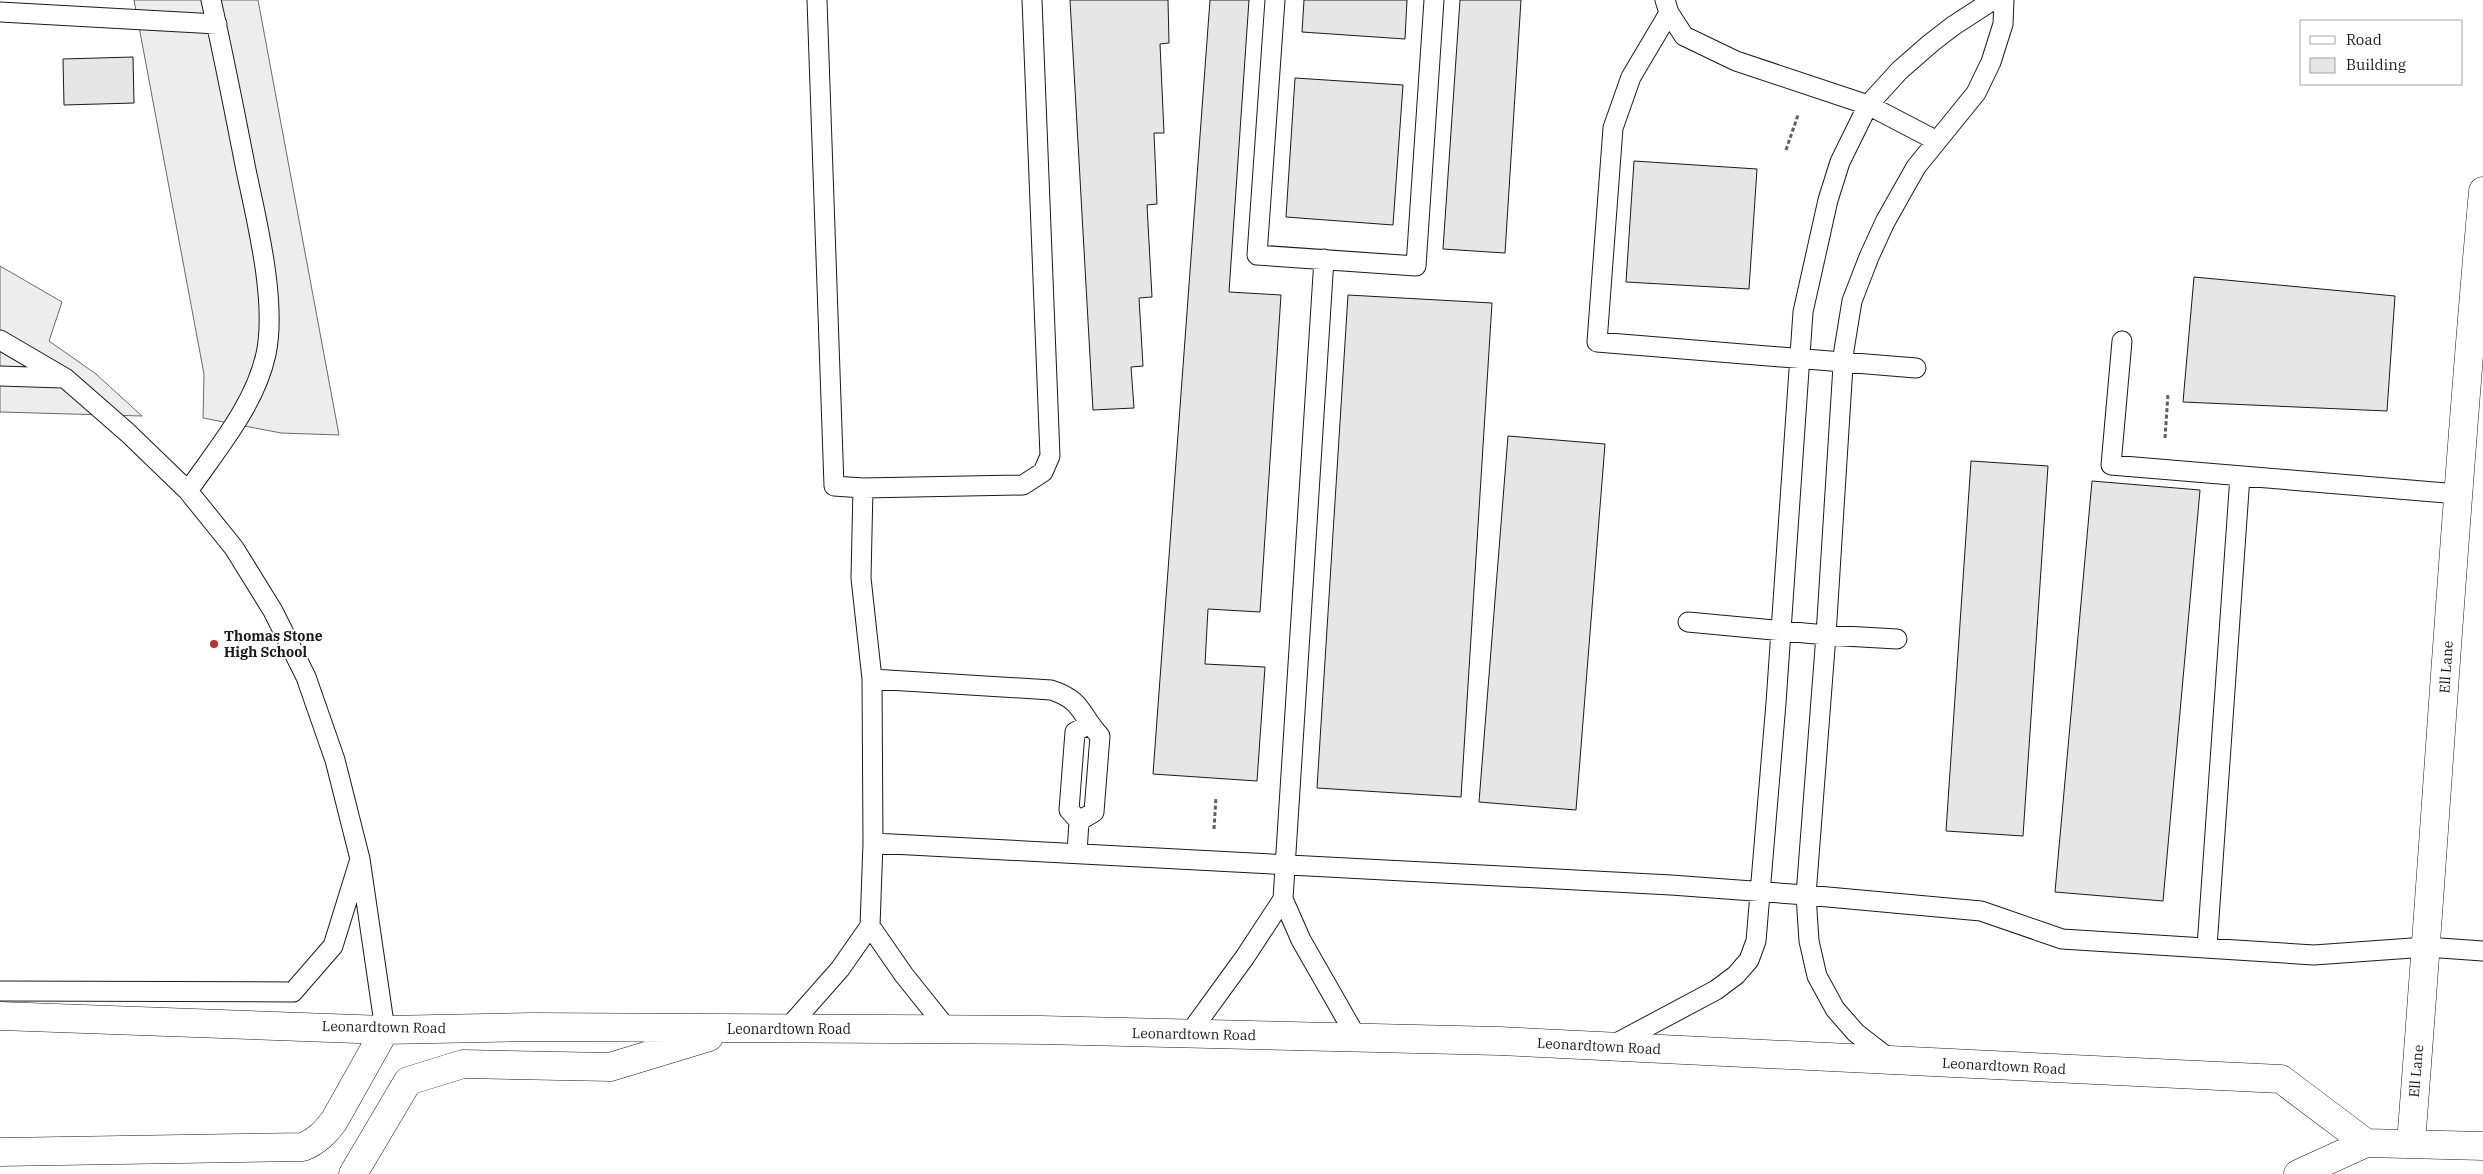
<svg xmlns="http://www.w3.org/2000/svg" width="2483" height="1174" viewBox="0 0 2483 1174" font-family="'IBM Plex Serif',serif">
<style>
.parking{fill:#ededed;stroke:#6a6a6a}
.building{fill:#e6e6e6;stroke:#1a1a1a}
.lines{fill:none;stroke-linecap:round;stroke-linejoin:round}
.service-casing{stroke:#1a1a1a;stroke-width:21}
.minor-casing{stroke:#1a1a1a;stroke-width:29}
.trunk-casing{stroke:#1a1a1a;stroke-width:29}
.path{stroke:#5f5f5f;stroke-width:3;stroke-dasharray:4 2.5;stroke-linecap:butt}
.service{stroke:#fff;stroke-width:19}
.minor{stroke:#fff;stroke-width:28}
.trunk{stroke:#fff;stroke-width:28}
.poi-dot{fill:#c62828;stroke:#fff;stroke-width:2}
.labels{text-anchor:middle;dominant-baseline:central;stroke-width:4;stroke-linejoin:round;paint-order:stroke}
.poi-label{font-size:14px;font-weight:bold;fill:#1a1a1a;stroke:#fff;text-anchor:start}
.street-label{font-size:14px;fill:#1a1a1a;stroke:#fff}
</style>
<rect width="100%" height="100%" fill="#fff"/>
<path class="parking" d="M134 0H258L339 435 281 433 203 418 204 374Z
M0 266 62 302 49 341 96 374 142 416 0 412Z"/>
<path class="building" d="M1070 0H1168L1169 43 1160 44 1164 133H1154L1157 204 1147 205 1152 297 1139 298 1143 366 1131 367 1134 408 1093 410Z
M1210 0H1249L1229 292 1281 295 1260 612 1208 609 1205 664 1265 667 1257 781 1153 774Z
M1304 0H1407L1405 39 1302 32Z
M1460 0H1521L1505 253 1443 249Z
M133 57 134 103 64 105 63 59Z
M1295 78 1403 85 1393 225 1286 217Z
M1634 161 1757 169 1749 289 1626 282Z
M2194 277 2395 296 2387 411 2183 402Z
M1348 295 1492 303 1461 797 1317 788Z
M1508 436 1605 444 1576 810 1479 802Z
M1971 461 2048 466 2023 836 1946 831Z
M2092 481 2200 490 2163 901 2055 892Z"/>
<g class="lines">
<defs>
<path id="service" d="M817 0 834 486 863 488 861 578 872 679 873 843 1671 885 1806 895 1981 911 2062 939 2314 955 2426 947 2483 951
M1275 0 1257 255 1416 266 1434 0
M1665 0 1669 13 1684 36 1736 61 1868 105 1937 141
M0 12 217 24
M1669 13 1631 77 1613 128 1597 342 1916 368
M0 340 65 378 128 433 188 491 234 548 273 611 306 677 335 760 360 859
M2122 341 2111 465 2458 494
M0 376 62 378
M863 488 1023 485 1043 472 1050 456 1032 0
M188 491C217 449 255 405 266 354 277 302 257 222 246 170 235 114 224 57 211 0
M1688 622 1826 635 1897 639
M872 679 1051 690C1083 700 1080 715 1100 736L1094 812 1079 821
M1077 853 1079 821 1069 810 1075 732 1089 724
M1283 899 1324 259
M870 926 904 975 948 1030
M2207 947 2240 476
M0 991 293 992 333 946 360 859 385 1030
M787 1029 840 969 870 926 873 843
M1189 1034 1245 957 1283 899 1301 940 1357 1038
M1611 1046 1716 990 1736 975 1749 960 1756 941 1776 703 1803 312 1828 200 1840 162 1868 105 1900 70 1931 43 1953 26 1993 0
M1891 1060 1856 1033 1835 1009 1817 976 1809 941 1806 895 1826 635 1844 350 1852 301 1869 257 1885 222 1916 167 1976 93 1991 62 2003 24 2004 0"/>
<path id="minor" d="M2411 1143C2436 826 2454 508 2483 191"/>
<path id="trunk" d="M0 1016 385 1030 531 1027 1041 1030 1499 1041 2281 1079 2366 1143
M0 1152 303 1147C317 1141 325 1133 334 1121L385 1030
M353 1174 408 1081 463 1064 610 1067 709 1037
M2298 1174 2366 1143 2483 1146"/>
</defs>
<use href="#service" class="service-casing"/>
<use href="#minor" class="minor-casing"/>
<use href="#trunk" class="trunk-casing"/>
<path class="path" d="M1786 150 1798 115
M2165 438 2168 394
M1214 829 1216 797"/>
<use href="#service" class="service"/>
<use href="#minor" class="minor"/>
<use href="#trunk" class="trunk"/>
</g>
<circle class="poi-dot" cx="214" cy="644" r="5"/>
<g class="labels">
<g class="poi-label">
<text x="224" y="636">Thomas Stone<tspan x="224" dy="16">High School</tspan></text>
</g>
<g class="street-label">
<text transform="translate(2446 667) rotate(-86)">Ell Lane</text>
<text transform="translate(384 1027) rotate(1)">Leonardtown Road</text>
<text x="789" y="1029">Leonardtown Road</text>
<text transform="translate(1194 1034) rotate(1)">Leonardtown Road</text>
<text transform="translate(1599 1046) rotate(3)">Leonardtown Road</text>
<text transform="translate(2004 1066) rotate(3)">Leonardtown Road</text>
<text transform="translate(2416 1071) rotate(-85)">Ell Lane</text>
</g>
</g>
<rect x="2300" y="20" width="162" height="65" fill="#ffffff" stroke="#a3a3a3"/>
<rect x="2310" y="36" width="25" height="8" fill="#ffffff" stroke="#a3a3a3"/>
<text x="2346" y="45" font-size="15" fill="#1a1a1a">Road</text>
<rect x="2310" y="58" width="25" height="15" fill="#e6e6e6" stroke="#a3a3a3"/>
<text x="2346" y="70" font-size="15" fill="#1a1a1a">Building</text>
</svg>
